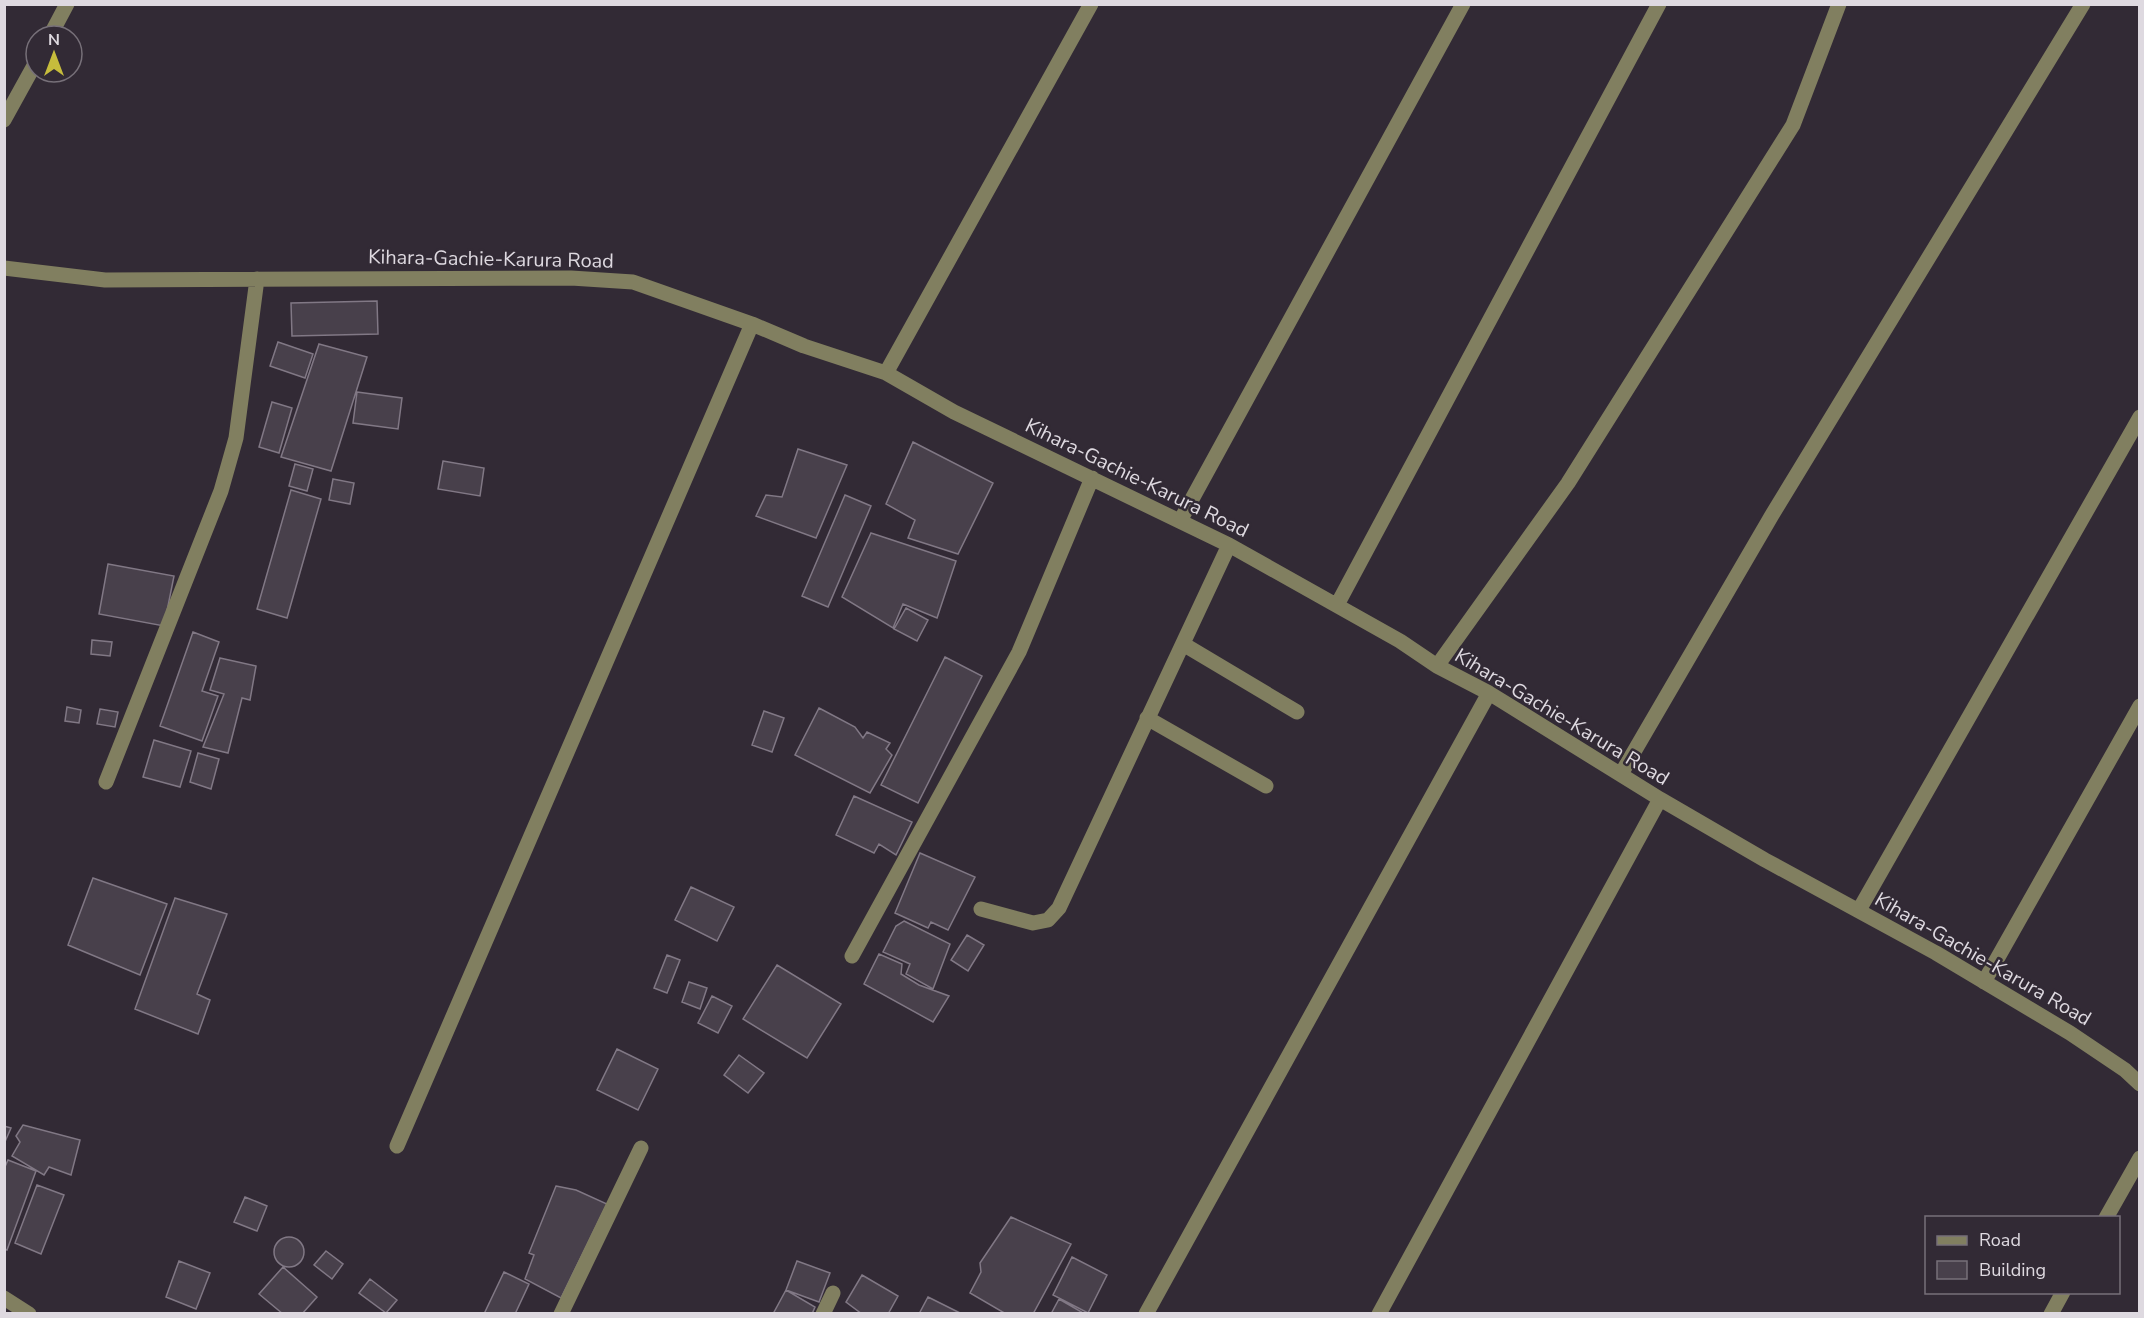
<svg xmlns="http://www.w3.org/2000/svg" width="2144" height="1318" viewBox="0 0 2144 1318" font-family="'Nunito Sans',sans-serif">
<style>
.building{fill:#48404b;stroke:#817885;stroke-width:1.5}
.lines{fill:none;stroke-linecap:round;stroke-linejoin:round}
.minor{stroke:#817f60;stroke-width:15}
.labels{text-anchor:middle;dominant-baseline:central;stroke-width:5;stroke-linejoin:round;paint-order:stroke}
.street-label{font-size:20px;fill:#ded9e0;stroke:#322a35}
</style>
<rect width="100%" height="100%" fill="#322a35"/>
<path class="building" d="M377 301 378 334 292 336 291 303Z
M278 342 313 354 305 378 270 366Z
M319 344 367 357 331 471 281 457Z
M357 392 402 398 398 429 353 423Z
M272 402 292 408 279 453 259 447Z
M913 442 993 483 958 554 908 538 915 520 886 504Z
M798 449 847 465 816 538 756 516 766 495 782 497Z
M443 461 484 468 480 496 438 489Z
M295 464 313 469 307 491 289 486Z
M333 479 354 483 350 504 329 500Z
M291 490 321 499 287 618 257 609Z
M845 495 871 506 828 607 802 596Z
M871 533 956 561 937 618 903 604 893 628 842 597Z
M108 564 174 576 164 626 99 614Z
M906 608 928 620 917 641 894 629Z
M193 632 219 642 202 691 218 696 202 741 160 726Z
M92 640 112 642 110 656 91 654Z
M945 657 982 676 918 803 881 785Z
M220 658 256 666 250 700 242 698 228 753 203 747 224 694 210 690Z
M67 707 81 710 79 723 65 721Z
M819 708 855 727 863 738 867 732 890 743 886 749 892 755 870 793 795 755Z
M100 709 118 712 115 727 97 724Z
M764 711 784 718 772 752 752 745Z
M154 740 191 751 180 787 143 777Z
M198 753 219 759 211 789 190 782Z
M854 796 912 822 896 855 879 844 874 853 836 835Z
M920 853 975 877 948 930 931 922 928 928 895 913Z
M93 878 167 904 140 975 68 945Z
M691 887 734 907 717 941 675 920Z
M175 898 227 914 197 994 210 1000 198 1034 135 1009Z
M904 921 950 944 933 989 906 974 910 964 883 952 896 926Z
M967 935 984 945 968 971 951 960Z
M879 954 902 964 901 974 919 985 949 996 933 1022 864 984Z
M667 955 680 960 667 993 654 988Z
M777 965 841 1004 807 1058 743 1019Z
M689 982 707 988 700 1009 682 1002Z
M712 996 732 1006 718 1033 698 1023Z
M617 1049 658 1069 638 1110 597 1090Z
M739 1055 764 1073 748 1093 724 1075Z
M23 1125 80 1140 71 1175 49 1167 44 1175 12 1156 20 1142 16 1136Z
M4 1126 11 1128 4 1144Z
M8 1160 36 1171 7 1250 4 1249V1169Z
M37 1185 64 1195 41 1254 15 1243Z
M556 1186 576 1190 607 1204 561 1298 525 1279 534 1255 529 1253Z
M245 1197 267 1206 257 1231 234 1222Z
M1011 1217 1071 1244 1033 1314H1006L970 1293 981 1272 980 1263Z
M274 1252a15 15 0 1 1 30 0a15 15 0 1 1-30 0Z
M326 1251 343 1264 332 1279 314 1265Z
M1072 1257 1107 1275 1088 1313 1053 1295Z
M179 1261 210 1273 196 1309 166 1297Z
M797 1261 830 1273 819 1302 786 1290Z
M283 1267 317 1297 302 1314H283L259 1294Z
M504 1272 529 1284 515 1314H484Z
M862 1275 898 1296 888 1314H862L846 1302Z
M370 1279 397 1300 386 1313 359 1293Z
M786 1290 815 1307 812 1314H773Z
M928 1297 962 1314H919Z
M1059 1299 1085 1314H1051Z"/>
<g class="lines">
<path class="minor" d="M50 36 67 4
M4 120 36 62
M4 268 105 280 571 278 633 282 752 324 804 346 886 373 954 412 1229 545 1400 641 1437 666 1489 693 1660 799 1765 860 1936 953 2070 1033 2125 1070 2140 1084
M886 373 1091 4
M1180 521 1463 4
M1337 605 1659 4
M1183 644 1297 712
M1437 666 1568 483 1793 125 1839 4
M1147 718 1266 786
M1621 774 1772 515 2083 4
M106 782 221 491 236 438 257 279
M981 909 1033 923 1048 920 1059 908 1229 545
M1859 910 2140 417
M852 956 1019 652 1092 478
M1984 982 2140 706
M397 1146 752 324
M2106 1218 2140 1158
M4 1298 29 1314
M561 1314 641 1148
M823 1314 833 1293
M1146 1314 1489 693
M1379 1314 1660 799
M2051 1314 2063 1292"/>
</g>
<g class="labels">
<g class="street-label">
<text transform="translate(491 259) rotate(1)">Kihara-Gachie-Karura Road</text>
<text transform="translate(1137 478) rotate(26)">Kihara-Gachie-Karura Road</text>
<text transform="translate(1562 717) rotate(31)">Kihara-Gachie-Karura Road</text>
<text transform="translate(1983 959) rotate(30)">Kihara-Gachie-Karura Road</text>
</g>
</g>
<rect width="2144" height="1318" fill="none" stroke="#ded9e0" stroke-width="12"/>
<rect x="1925" y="1216" width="195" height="78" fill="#322a35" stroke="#777079" stroke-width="1.5"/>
<rect x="1937" y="1236" width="30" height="9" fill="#817f60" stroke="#777079" stroke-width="1.5"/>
<text x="1979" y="1246" font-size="18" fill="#ded9e0">Road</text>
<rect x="1937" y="1261" width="30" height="18" fill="#48404b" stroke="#777079" stroke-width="1.5"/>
<text x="1979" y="1276" font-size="18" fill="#ded9e0">Building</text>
<g transform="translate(54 54)"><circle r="28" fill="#322a35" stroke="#777079" stroke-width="1.5"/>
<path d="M0-4.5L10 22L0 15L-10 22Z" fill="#c6bc3c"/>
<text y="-9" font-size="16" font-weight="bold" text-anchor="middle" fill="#ded9e0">N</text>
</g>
</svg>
